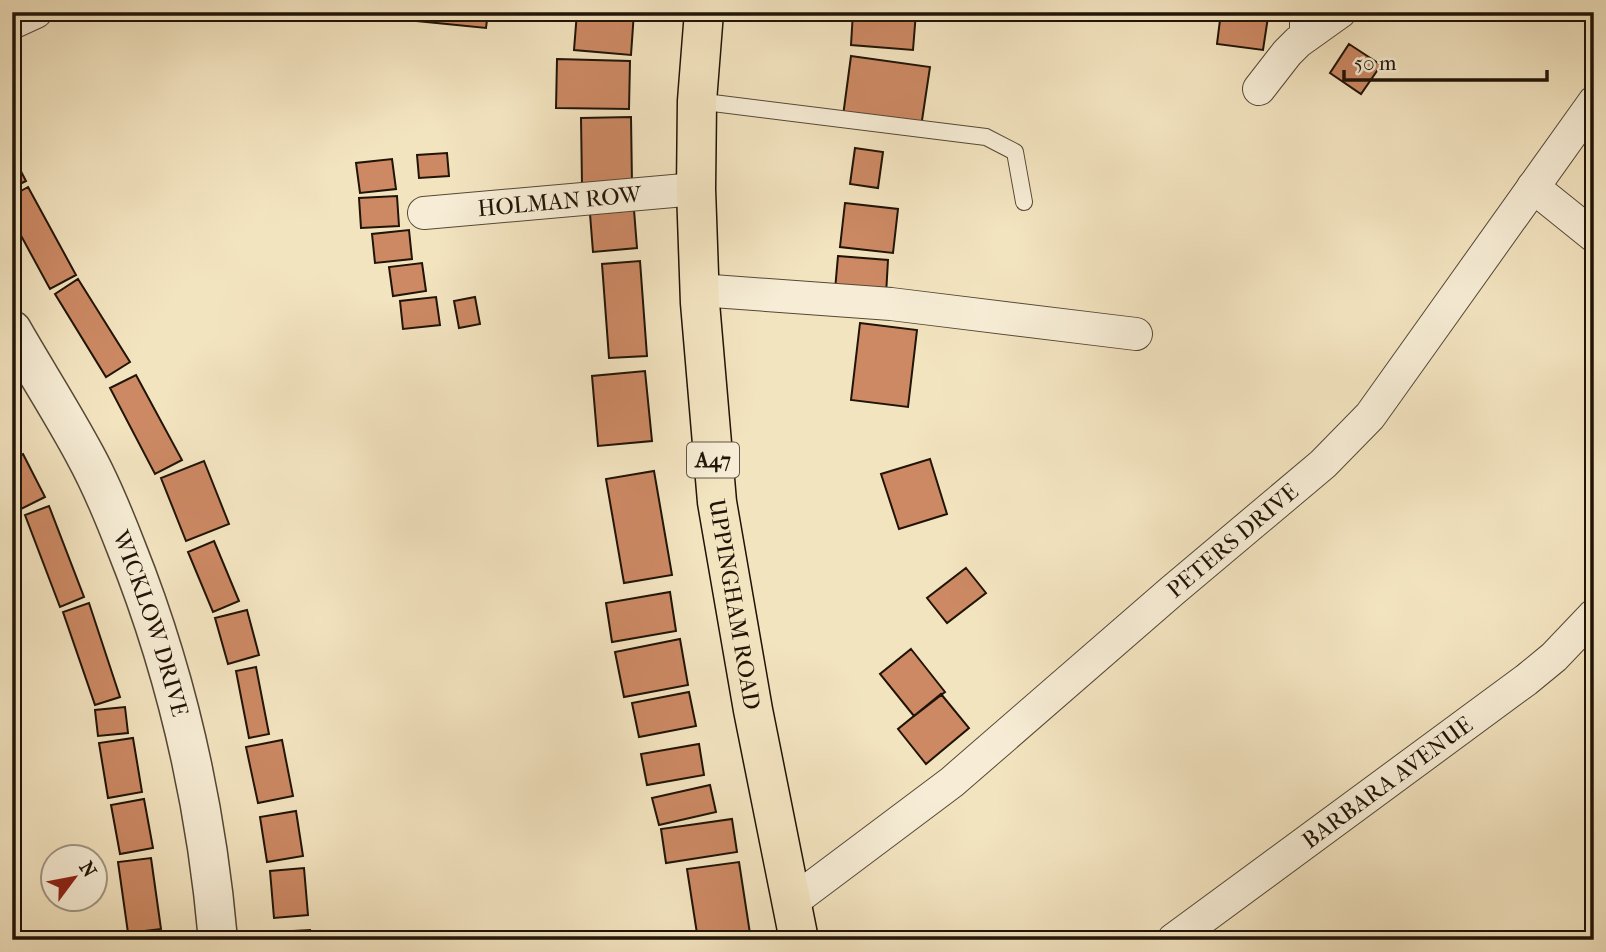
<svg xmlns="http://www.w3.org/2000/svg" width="1606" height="952" viewBox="0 0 1606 952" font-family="'IM FELL French Canon',serif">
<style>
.building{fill:#cc8964;stroke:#201407;stroke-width:2}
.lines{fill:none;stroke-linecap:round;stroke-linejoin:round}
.service-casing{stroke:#554835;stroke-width:18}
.minor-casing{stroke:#554835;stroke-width:34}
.tertiary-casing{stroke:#554835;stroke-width:41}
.trunk-casing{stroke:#201407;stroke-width:41}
.service{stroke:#f7edd6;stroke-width:16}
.minor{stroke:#f7edd6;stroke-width:32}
.tertiary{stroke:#f7edd6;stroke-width:38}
.trunk{stroke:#f3e4c0;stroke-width:38}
.labels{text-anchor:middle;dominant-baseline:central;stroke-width:6;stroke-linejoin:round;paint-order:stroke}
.shield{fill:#f7edd6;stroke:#605545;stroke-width:2}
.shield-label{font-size:21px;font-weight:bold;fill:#201407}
.street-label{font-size:23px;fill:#201407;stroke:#f7edd6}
</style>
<rect width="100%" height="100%" fill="#f3e4c0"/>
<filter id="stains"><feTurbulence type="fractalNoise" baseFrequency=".00286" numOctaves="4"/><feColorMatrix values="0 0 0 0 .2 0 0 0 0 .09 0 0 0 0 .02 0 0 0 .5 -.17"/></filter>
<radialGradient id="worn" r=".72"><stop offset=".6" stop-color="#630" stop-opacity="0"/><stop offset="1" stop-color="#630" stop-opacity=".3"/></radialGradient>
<path class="building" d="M407 12H488L486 28 407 20Z
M577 12H634L631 55 574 50Z
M853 12H916L913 50 851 45Z
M1221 12H1234L1268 17 1263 50 1217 44Z
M1349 44 1381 65 1361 94 1330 73Z
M851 56 930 67 921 127 843 116Z
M557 59 630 61 629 109 556 108Z
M631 117 632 184H582L581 118Z
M855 148 883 152 878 188 850 184Z
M447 153 449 176 419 178 417 155Z
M12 154 26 181 12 188Z
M392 159 396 189 360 193 356 163Z
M28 187 76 275 50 289 12 219V196Z
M397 196 399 226 361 228 359 198Z
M845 203 898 209 893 253 840 247Z
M634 210 637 248 593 252 590 214Z
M409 230 412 259 375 263 372 234Z
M838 256 888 260 886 295 835 290Z
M640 261 647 356 609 358 602 264Z
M422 263 426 291 393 296 389 267Z
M78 279 130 362 106 377 55 294Z
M436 297 440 325 403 329 400 301Z
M475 297 480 324 459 328 454 301Z
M860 323 917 330 908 407 851 400Z
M645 371 652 441 598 446 592 376Z
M136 375 182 460 155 474 110 388Z
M23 454 45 497 19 510 12 498V460Z
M930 459 947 514 899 529 881 474Z
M204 461 229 524 186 541 161 478Z
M654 471 672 575 624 583 606 479Z
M49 506 84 597 60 607 25 515Z
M214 541 239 601 213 612 188 552Z
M966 568 986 593 947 623 927 598Z
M670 592 676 631 612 642 606 603Z
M89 603 120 697 95 705 63 612Z
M247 610 259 655 228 664 215 618Z
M680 639 688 685 624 697 615 652Z
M911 649 945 692 914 716 880 674Z
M256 667 269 734 249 738 236 671Z
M689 692 696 726 639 737 632 703Z
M941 694 969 728 926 764 898 729Z
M125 707 128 733 98 736 95 710Z
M133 738 142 792 108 798 99 743Z
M282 740 293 796 258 803 246 747Z
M699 744 704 775 647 785 641 754Z
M710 785 716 812 659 825 652 798Z
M144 799 153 848 120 854 111 805Z
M296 811 303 856 267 862 260 817Z
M732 819 737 852 666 863 661 829Z
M151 858 161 929 128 933 118 862Z
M739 862 751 940H698L687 869Z
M304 868 308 915 274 918 270 871Z
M310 930 311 940H275V932Z"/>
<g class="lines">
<defs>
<path id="service" d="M1298 12V42
M697 101 986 137 1015 152 1024 202"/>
<g id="minor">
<path d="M12 23 36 12"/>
<path d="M1259 89 1287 53 1298 42 1340 12"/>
<path d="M1533 187 1594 236"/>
<path id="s1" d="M424 213 696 189"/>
<path d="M699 290 891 304 1136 334"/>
<path id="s2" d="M792 902 952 782 1172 591 1323 464 1370 416 1594 102"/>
<path id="s3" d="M1173 940 1526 680 1554 657 1594 615"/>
</g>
<g id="tertiary">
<path id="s4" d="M12 330C36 372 62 412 85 455 101 484 114 516 126 547 177 674 206 803 218 940"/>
</g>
<g id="trunk">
<path id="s5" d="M704 12 697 101 696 189 700 303 717 502 753 710 799 940"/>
</g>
</defs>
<use href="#service" class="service-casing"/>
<use href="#minor" class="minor-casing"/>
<use href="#tertiary" class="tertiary-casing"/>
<use href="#trunk" class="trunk-casing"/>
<use href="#service" class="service"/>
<use href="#minor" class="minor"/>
<use href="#tertiary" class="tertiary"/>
<use href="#trunk" class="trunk"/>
</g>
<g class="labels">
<rect class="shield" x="687" y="442.5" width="52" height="35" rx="5"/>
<g class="shield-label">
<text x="713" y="460">A47</text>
</g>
<g class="street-label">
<text stroke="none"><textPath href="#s1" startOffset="136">HOLMAN ROW</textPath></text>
<text stroke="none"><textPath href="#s2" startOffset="570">PETERS DRIVE</textPath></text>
<text stroke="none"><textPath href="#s5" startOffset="595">UPPINGHAM ROAD</textPath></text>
<text stroke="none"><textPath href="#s4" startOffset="326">WICKLOW DRIVE</textPath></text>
<text stroke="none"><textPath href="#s3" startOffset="266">BARBARA AVENUE</textPath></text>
</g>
</g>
<rect width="1606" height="952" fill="none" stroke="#f3e4c0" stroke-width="42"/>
<rect x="14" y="14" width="1578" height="924" fill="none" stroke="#201407" stroke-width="3.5"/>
<rect x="21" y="21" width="1564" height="910" fill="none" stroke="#201407" stroke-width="2"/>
<g transform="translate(74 878) rotate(58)"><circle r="33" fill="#f7edd6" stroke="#a19683" stroke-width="2"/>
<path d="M0-5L12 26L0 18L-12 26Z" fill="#8f2418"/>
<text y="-10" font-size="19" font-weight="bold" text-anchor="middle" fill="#201407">N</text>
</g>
<path d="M1344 70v10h203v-10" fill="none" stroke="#201407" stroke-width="3.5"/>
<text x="1354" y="70" font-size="21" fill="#201407" stroke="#f7edd6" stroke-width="5" paint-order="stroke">50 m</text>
<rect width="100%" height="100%" filter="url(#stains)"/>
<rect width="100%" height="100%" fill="url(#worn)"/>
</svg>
